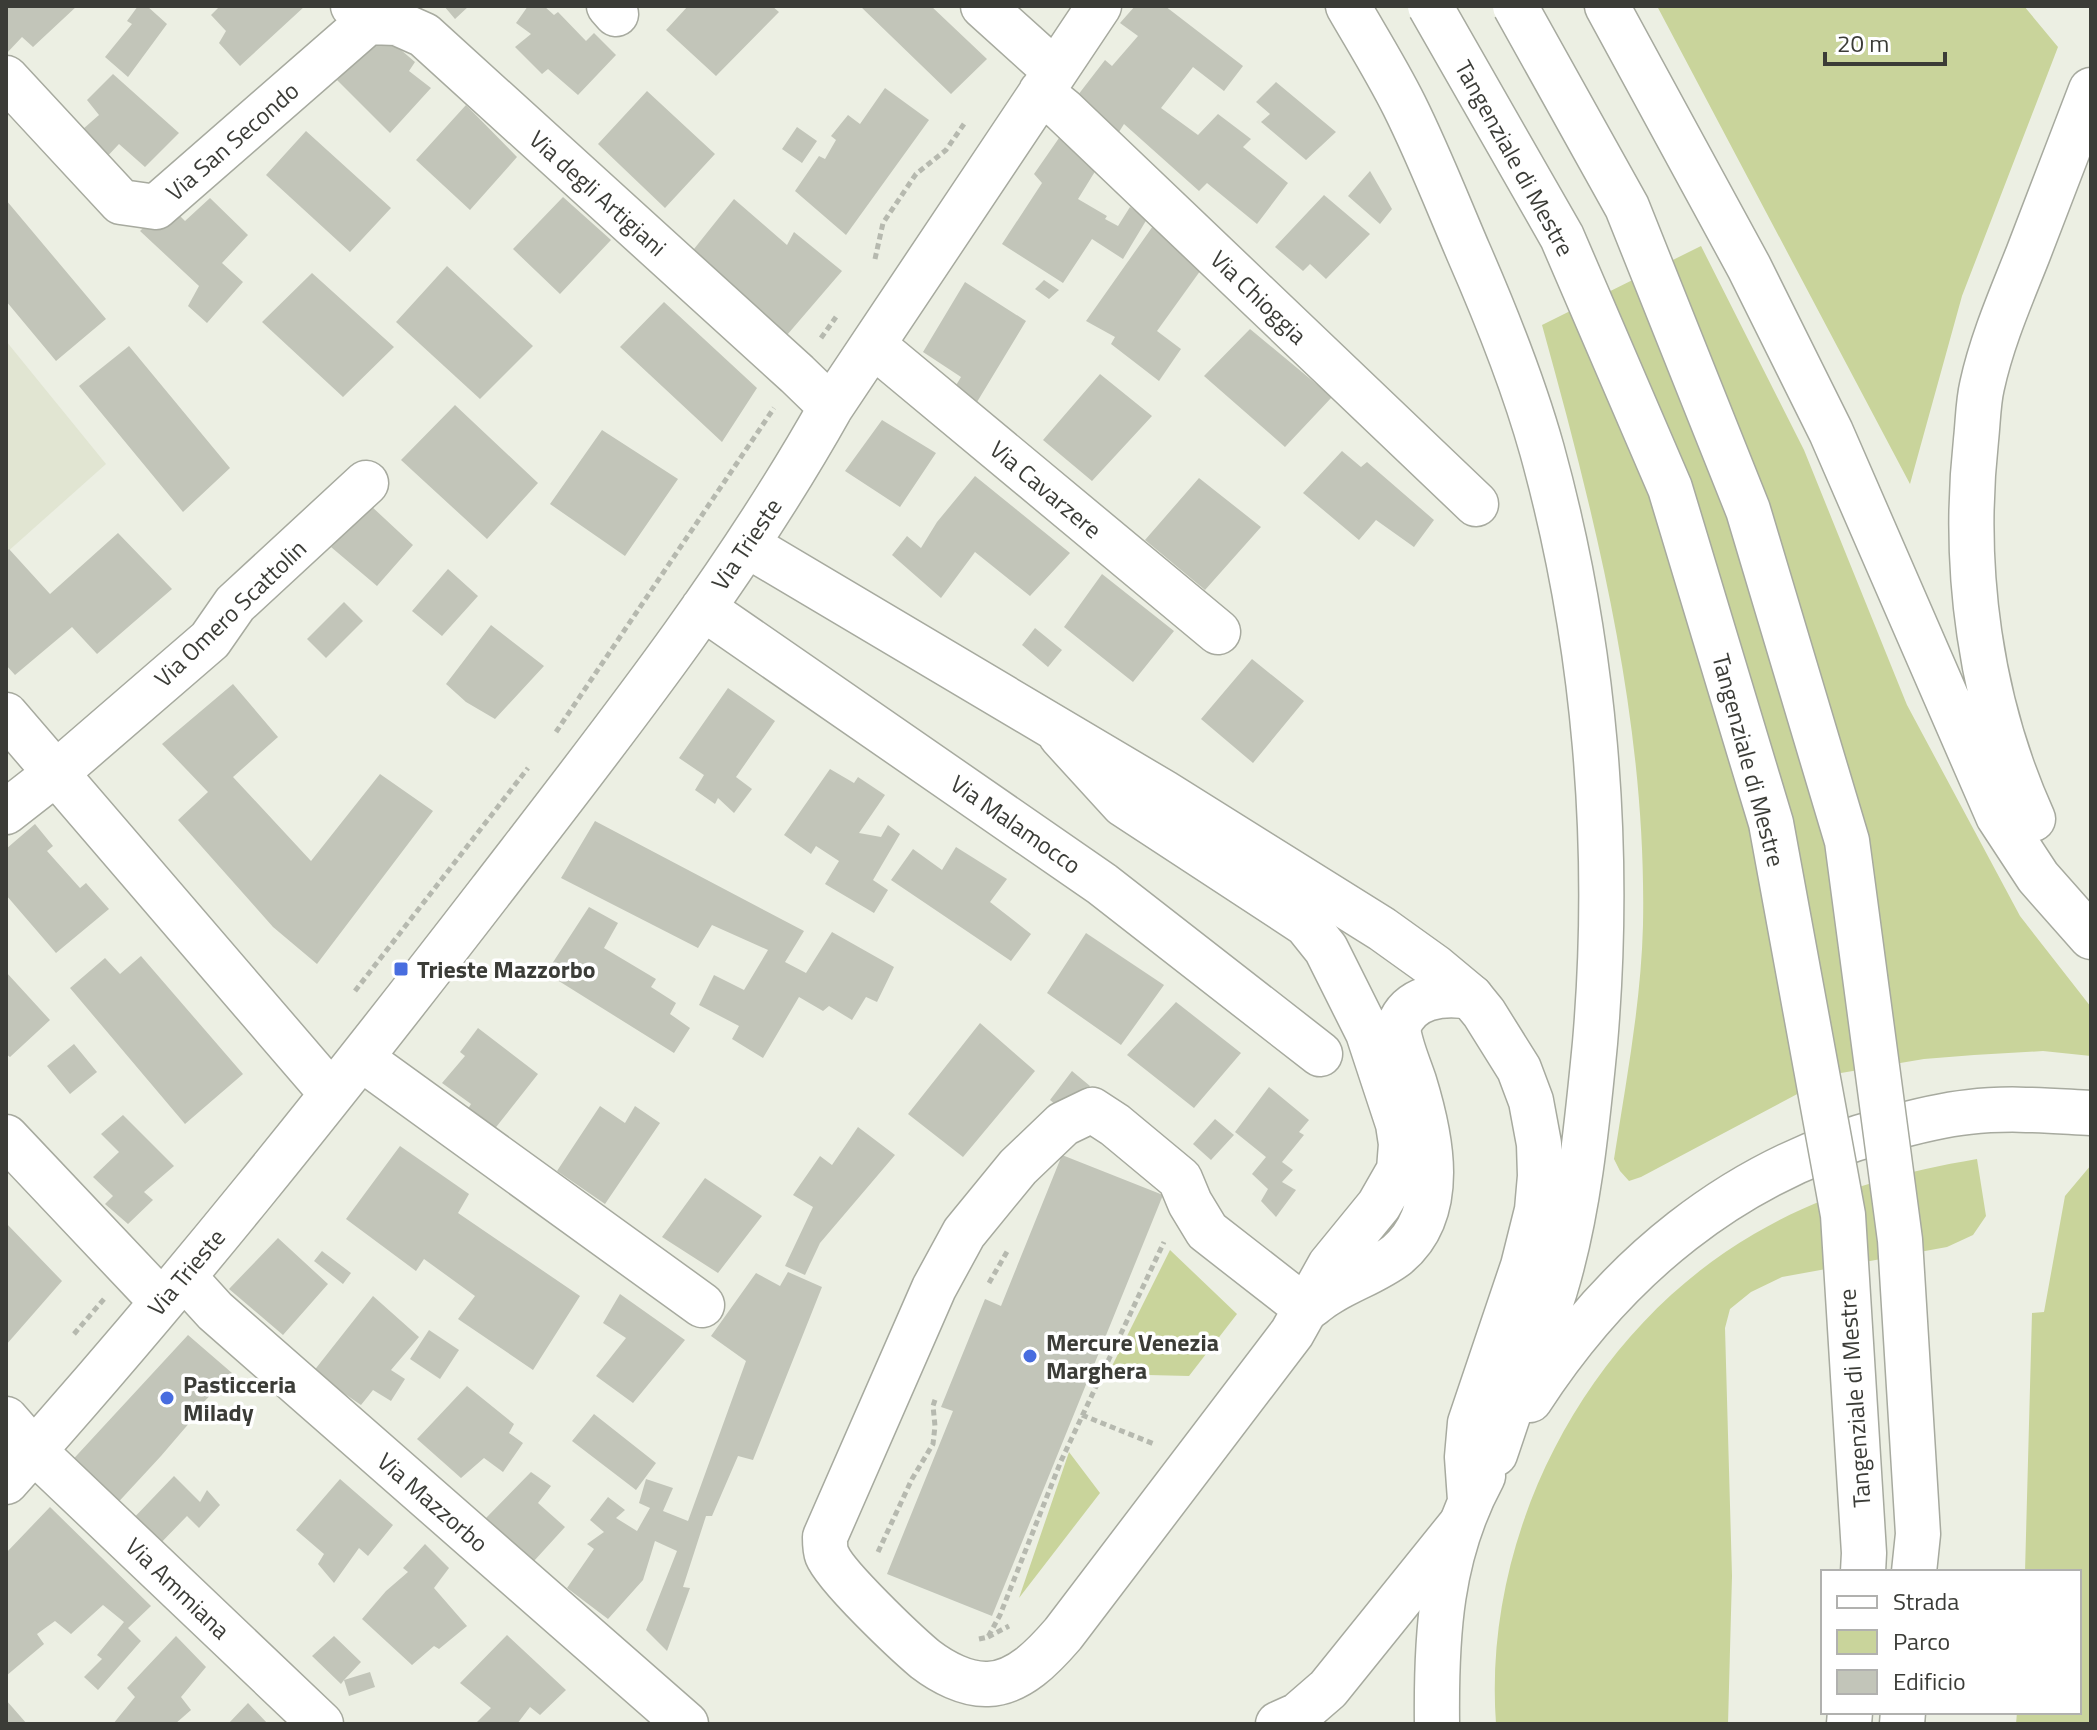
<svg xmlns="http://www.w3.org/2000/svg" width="2097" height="1730" viewBox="0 0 2097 1730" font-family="'Titillium Web',sans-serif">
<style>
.built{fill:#e1e5d2}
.green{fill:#c9d49b}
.building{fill:#c2c5b9}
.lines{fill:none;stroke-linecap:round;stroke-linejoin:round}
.minor-casing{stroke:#a7aa9f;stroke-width:47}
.highway-casing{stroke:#a7aa9f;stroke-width:47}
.path{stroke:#b6b9af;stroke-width:5;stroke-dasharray:6 4;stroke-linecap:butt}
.minor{stroke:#fff;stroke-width:44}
.highway{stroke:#fff;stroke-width:44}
.highway-bridge-casing{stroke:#a7aa9f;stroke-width:47;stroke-linecap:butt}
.highway-bridge{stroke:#fff;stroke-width:44}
.poi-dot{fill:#486ddf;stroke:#fff;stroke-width:3}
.labels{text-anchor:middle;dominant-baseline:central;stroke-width:7;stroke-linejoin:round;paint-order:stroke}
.street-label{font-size:24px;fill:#3b3c37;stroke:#fff}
.poi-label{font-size:24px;font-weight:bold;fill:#3b3c37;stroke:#fff;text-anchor:start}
</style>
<rect width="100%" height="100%" fill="#ecefe3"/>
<path class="built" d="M6 341 106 464 6 553Z"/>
<path class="green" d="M1657 6H2024L2058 47 1962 296 1910 484Z
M1701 246 1804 450 1907 705 2020 916 2091 1007V1056L2043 1051 1974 1055 1924 1059 1835 1074 1641 1177 1629 1181 1620 1171 1614 1159C1626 1081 1641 1004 1643 925 1647 721 1596 520 1542 325Z
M1977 1159 1986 1216 1973 1235 1947 1247 1782 1277 1751 1292 1730 1309 1725 1328 1732 1576 1728 1724H1496C1482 1532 1587 1331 1754 1234 1826 1192 1896 1173 1977 1159Z
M2091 1165V1724H2016L2017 1712H2079V1572H2025L2032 1313 2044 1312 2065 1196Z
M1170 1250 1237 1314 1189 1376 1108 1374Z
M1069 1452 1100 1493 1019 1598Z"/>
<path class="building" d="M6 6H77L33 47 22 37 6 54Z
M138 6H147L167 24 128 77 105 57 132 24 127 21Z
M220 6H305L240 66 219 43 226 31 211 15Z
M444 6H469L455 19Z
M528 6H544L554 15 558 12 586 41 594 33 616 55 578 95 548 69 542 74 515 47 531 34 516 23Z
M688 6H772L779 12 716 76 666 30Z
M860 6H931L987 59 951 94Z
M1135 6H1165L1243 66 1224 91 1193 67 1161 108 1198 135 1218 114 1251 139 1243 147 1288 183 1257 224 1207 183 1199 191 1124 124 1119 132 1078 95 1105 60 1112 66 1138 36 1120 23Z
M380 32 415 62 409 71 431 88 390 133 337 80Z
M113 74 179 133 145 167 119 144 102 162 74 137 99 115 87 100Z
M1276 82 1336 132 1306 160 1261 122 1270 114 1256 102Z
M885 88 929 120 846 235 795 191 819 156 825 159 836 140 831 136 848 115 860 124Z
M647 91 715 154 665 208 598 144Z
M466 105 517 157 470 210 416 160Z
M797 127 817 141 802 163 782 149Z
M306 131 391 208 350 252 266 175Z
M1059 138 1099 165 1078 199 1107 216 1105 219 1118 226 1130 207 1147 219 1123 259 1092 239 1063 283 1002 244 1042 183 1034 174Z
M1370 171 1392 209 1380 224 1348 196Z
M1324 195 1370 234 1326 279 1310 264 1303 271 1275 247Z
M563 197 611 240 560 294 513 249Z
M210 198 248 235 222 263 243 282 207 323 188 306 199 286 140 231 168 204 185 221Z
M734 199 787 245 794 232 842 271 781 342 690 254Z
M6 200 106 319 56 361 6 301Z
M1153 226 1186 248 1182 254 1203 267 1157 331 1181 349 1159 381 1111 344 1115 337 1086 321Z
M447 266 533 346 480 399 396 322Z
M312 273 394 347 343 397 262 322Z
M1044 280 1059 290 1049 299 1035 289Z
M965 282 1026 321 977 402 955 387 961 377 923 352Z
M664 302 757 388 722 442 620 347Z
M1250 329 1332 397 1285 447 1204 376Z
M129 346 230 468 183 512 79 386Z
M1100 374 1152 416 1092 481 1043 440Z
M455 405 538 483 487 539 401 460Z
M882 420 936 453 900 507 845 471Z
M602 430 678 479 625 556 550 504Z
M1342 451 1361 467 1367 462 1434 520 1414 547 1376 520 1359 540 1303 493Z
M975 476 1070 553 1030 596 975 552 941 598 892 555 907 536 921 548 937 522Z
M1199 478 1261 527 1205 590 1145 540Z
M370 505 413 545 377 586 331 547Z
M118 533 172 589 97 654 72 627 15 675 6 665V552L9 549 50 594Z
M448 569 478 596 442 636 412 611Z
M1102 574 1174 631 1133 682 1064 627Z
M344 602 363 621 326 658 307 639Z
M491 625 544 666 495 719 466 702 446 684Z
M1035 628 1062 650 1048 667 1022 645Z
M1252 659 1304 701 1253 763 1201 719Z
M233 684 278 737 233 777 311 861 380 774 433 811 317 964 273 927 178 820 208 792 162 744Z
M728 688 775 721 736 777 752 789 734 813 718 798 715 804 695 790 704 775 679 758Z
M830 769 854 783 858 777 885 795 859 833 881 837 888 825 900 834 873 880 888 890 874 913 825 884 839 861 816 846 811 854 784 835Z
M595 821 804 931 785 962 806 973 832 932 894 967 877 1002 866 997 852 1020 829 1006 823 1011 799 997 763 1058 732 1039 739 1026 699 1005 714 975 744 990 768 950 712 925 698 948 561 878Z
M35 824 53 846 47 851 80 888 86 883 109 909 56 953 6 895V849Z
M956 847 1007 879 990 902 1031 934 1011 961 891 880 913 849 942 870Z
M589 907 618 923 604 948 656 979 651 987 676 1003 670 1014 690 1028 674 1053 546 973Z
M1086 933 1164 985 1121 1045 1047 993Z
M141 956 243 1074 185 1124 70 988 105 958 120 974Z
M6 972 50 1020 10 1057 6 1054Z
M1176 1002 1241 1053 1194 1108 1127 1055Z
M980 1023 1035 1071 963 1157 908 1114Z
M478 1028 538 1074 493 1131 466 1112 471 1104 442 1083 465 1056 460 1052Z
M74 1044 97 1072 70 1094 47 1066Z
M1072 1071 1090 1086 1067 1114 1050 1100Z
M1269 1087 1309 1120 1299 1132 1304 1135 1282 1162 1293 1170 1282 1182 1296 1190 1276 1217 1261 1201 1268 1189 1252 1174 1266 1157 1235 1132Z
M600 1106 625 1123 635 1106 660 1123 605 1204 557 1171Z
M123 1115 174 1166 144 1192 153 1200 128 1224 105 1204 113 1196 93 1177 119 1152 101 1134Z
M1215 1119 1234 1135 1211 1160 1193 1144Z
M858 1127 895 1155 820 1243 805 1275 785 1266 813 1207 793 1195 820 1156 832 1165Z
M400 1146 469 1194 458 1213 580 1296 533 1370 458 1319 475 1296 424 1259 416 1271 346 1219Z
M1062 1155 1163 1195 992 1616 887 1574 953 1411 941 1407 985 1299 1001 1306Z
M705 1178 762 1216 718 1273 662 1237Z
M6 1223 62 1281 6 1345Z
M278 1238 328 1284 283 1335 229 1289Z
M322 1251 351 1273 343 1284 314 1261Z
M788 1272 822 1287 753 1460 738 1456 712 1516H706L683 1587 690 1588 667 1651 646 1630 677 1551 655 1541 643 1580 608 1619 567 1588 594 1549 587 1544 604 1532 590 1520 608 1497 625 1510 616 1518 637 1531 650 1508 639 1503 646 1479 673 1488 663 1511 688 1521 746 1361 711 1336 756 1273 780 1286Z
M620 1294 685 1340 633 1403 596 1376 626 1338 603 1323Z
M373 1296 419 1337 391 1370 405 1379 391 1401 373 1390 361 1405 313 1372Z
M429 1330 459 1350 440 1379 410 1359Z
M188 1335 232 1373 196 1410 197 1414 161 1456 112 1509 66 1467Z
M467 1386 514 1424 509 1433 523 1443 503 1472 484 1458 461 1478 417 1439Z
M594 1414 656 1463 636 1490 572 1441Z
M531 1472 551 1486 538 1503 565 1527 534 1561 486 1518Z
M174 1476 200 1502 207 1490 220 1505 199 1528 187 1516 154 1550 127 1525Z
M340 1479 393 1525 368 1556 359 1548 334 1583 318 1564 324 1554 296 1530Z
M50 1507 151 1606 128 1628 141 1641 98 1690 84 1677 102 1659 97 1655 124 1622 103 1605 71 1634 55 1621 37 1634 44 1644 6 1676V1553Z
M425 1544 449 1568 434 1588 467 1626 439 1649 434 1646 412 1665 362 1619 386 1591 408 1572 403 1568Z
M507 1635 566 1690 540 1715 530 1707 517 1724H475L491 1708 460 1683Z
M176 1636 206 1667 181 1697 191 1710 175 1724H113L135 1697 127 1688Z
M334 1636 361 1662 344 1680 370 1672 375 1687 349 1696 344 1680 341 1684 312 1656Z
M6 1700 27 1724H6Z
M248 1703 268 1724H228Z"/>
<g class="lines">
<defs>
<path id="minor" d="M353 6 368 22 397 23 424 35 797 374 831 407
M609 6 616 14
M983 6 1055 71
M6 78 121 202 156 207 368 22 391 6
M1041 92 1063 110 1476 504
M873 345 1218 632
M703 608 1102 884 1320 1054
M6 715 331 1093
M1061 736 1123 804 1306 924 1326 949 1368 1033 1398 1124 1401 1144 1399 1170 1379 1205 1330 1265 1292 1333 1063 1634C1044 1656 1019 1683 988 1684 966 1685 942 1672 925 1659 905 1642 836 1577 827 1555 825 1550 825 1543 825 1537L934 1288 964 1233 1018 1167 1063 1124 1092 1110 1115 1125 1180 1179 1190 1203 1207 1231 1307 1309
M6 812 56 773 210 640 235 604 366 483
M362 1059 702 1305
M6 1137 162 1302
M184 1277 215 1311 686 1724
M1312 1305C1337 1283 1371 1275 1397 1255 1448 1212 1431 1136 1414 1081 1408 1063 1400 1046 1398 1028 1408 996 1443 992 1471 997
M6 1419 34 1451 321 1724
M6 1482C176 1293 335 1093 490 892 611 735 734 580 831 407L1099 6
M1278 1724 1298 1715 1328 1689 1461 1524"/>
<path id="highway" d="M1348 6C1367 39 1387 71 1404 105 1428 153 1447 202 1468 251 1496 315 1523 382 1542 450 1595 642 1612 845 1595 1043 1587 1125 1579 1211 1555 1290 1547 1316 1535 1342 1525 1368 1514 1396 1505 1425 1495 1454
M1607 6 1749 267 1831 432 1998 816 2038 877 2091 937
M747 545 1163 792 1382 929 1435 967 1471 997 1484 1013 1519 1069 1531 1101 1539 1144 1540 1176 1537 1210 1523 1266 1470 1423 1467 1457 1470 1500
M2033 819C1980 702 1962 568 1976 440 1978 422 1978 403 1982 386 1992 340 2011 297 2028 254 2049 199 2070 145 2091 90
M1530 1400C1615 1269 1733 1170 1885 1130 1913 1122 1941 1115 1969 1112 2009 1107 2051 1111 2091 1113
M1437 1724C1436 1636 1440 1555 1483 1476
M1849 1724 1850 1712
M1902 1724 1903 1712"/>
</defs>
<use href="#minor" class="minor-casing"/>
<use href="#highway" class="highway-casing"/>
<path class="path" d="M875 259 883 223 916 174 946 150 964 124
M821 338 836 317
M556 732 774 408
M355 991 528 768
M989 1283 1008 1250
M74 1334 104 1299
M1082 1415 1154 1444
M878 1552 912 1479 933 1444 935 1426 933 1406 936 1397
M988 1637 1009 1626
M979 1639 988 1637 1000 1615 1061 1461 1164 1242"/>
<use href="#minor" class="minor"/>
<use href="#highway" class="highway"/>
<defs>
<path id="highway-bridge" d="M1430 6 1562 237 1670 488 1771 823 1843 1215 1864 1553 1863 1572
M1515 6 1627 207 1748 510 1847 841 1900 1240 1918 1534 1914 1572"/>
</defs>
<use href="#highway-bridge" class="highway-bridge-casing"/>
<use href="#highway-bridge" class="highway-bridge"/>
</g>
<g class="poi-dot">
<rect x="393" y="961" width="16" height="16" rx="4"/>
<circle cx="1030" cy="1356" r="8"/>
<circle cx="167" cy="1398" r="8"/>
</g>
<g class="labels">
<g class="street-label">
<text transform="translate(232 141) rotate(-41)">Via San Secondo</text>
<text transform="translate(1515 158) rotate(61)">Tangenziale di Mestre</text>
<text transform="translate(598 193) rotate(42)">Via degli Artigiani</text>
<text transform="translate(1259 297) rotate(44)">Via Chioggia</text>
<text transform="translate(1046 489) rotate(40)">Via Cavarzere</text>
<text transform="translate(746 544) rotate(-56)">Via Trieste</text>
<text transform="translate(230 613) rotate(-44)">Via Omero Scattolin</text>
<text transform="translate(1749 760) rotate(75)">Tangenziale di Mestre</text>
<text transform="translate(1016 824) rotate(35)">Via Malamocco</text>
<text transform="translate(186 1272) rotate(-50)">Via Trieste</text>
<text transform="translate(1854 1398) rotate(-94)">Tangenziale di Mestre</text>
<text transform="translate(433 1502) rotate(41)">Via Mazzorbo</text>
<text transform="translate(178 1588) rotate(44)">Via Ammiana</text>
</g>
<g class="poi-label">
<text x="417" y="969">Trieste Mazzorbo</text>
<text x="1046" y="1342">Mercure Venezia<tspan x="1046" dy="28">Marghera</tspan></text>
<text x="183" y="1384">Pasticceria<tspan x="183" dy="28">Milady</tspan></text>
</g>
</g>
<rect width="2097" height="1730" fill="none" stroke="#3b3c37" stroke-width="16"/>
<rect x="1821" y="1570" width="260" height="144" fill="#ffffff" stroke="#b1b1af" stroke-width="2"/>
<rect x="1837" y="1596" width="40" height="12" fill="#ffffff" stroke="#b1b1af" stroke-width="2"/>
<text x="1893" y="1610" font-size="24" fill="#3b3c37">Strada</text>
<rect x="1837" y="1630" width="40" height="24" fill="#c9d49b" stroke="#b1b1af" stroke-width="2"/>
<text x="1893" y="1650" font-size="24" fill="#3b3c37">Parco</text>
<rect x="1837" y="1670" width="40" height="24" fill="#c2c5b9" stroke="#b1b1af" stroke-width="2"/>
<text x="1893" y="1690" font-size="24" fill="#3b3c37">Edificio</text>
<path d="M1825 52v12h120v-12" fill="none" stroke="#3b3c37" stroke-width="4"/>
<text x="1837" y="52" font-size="24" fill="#3b3c37" stroke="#ffffff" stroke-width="6" paint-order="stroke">20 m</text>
</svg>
